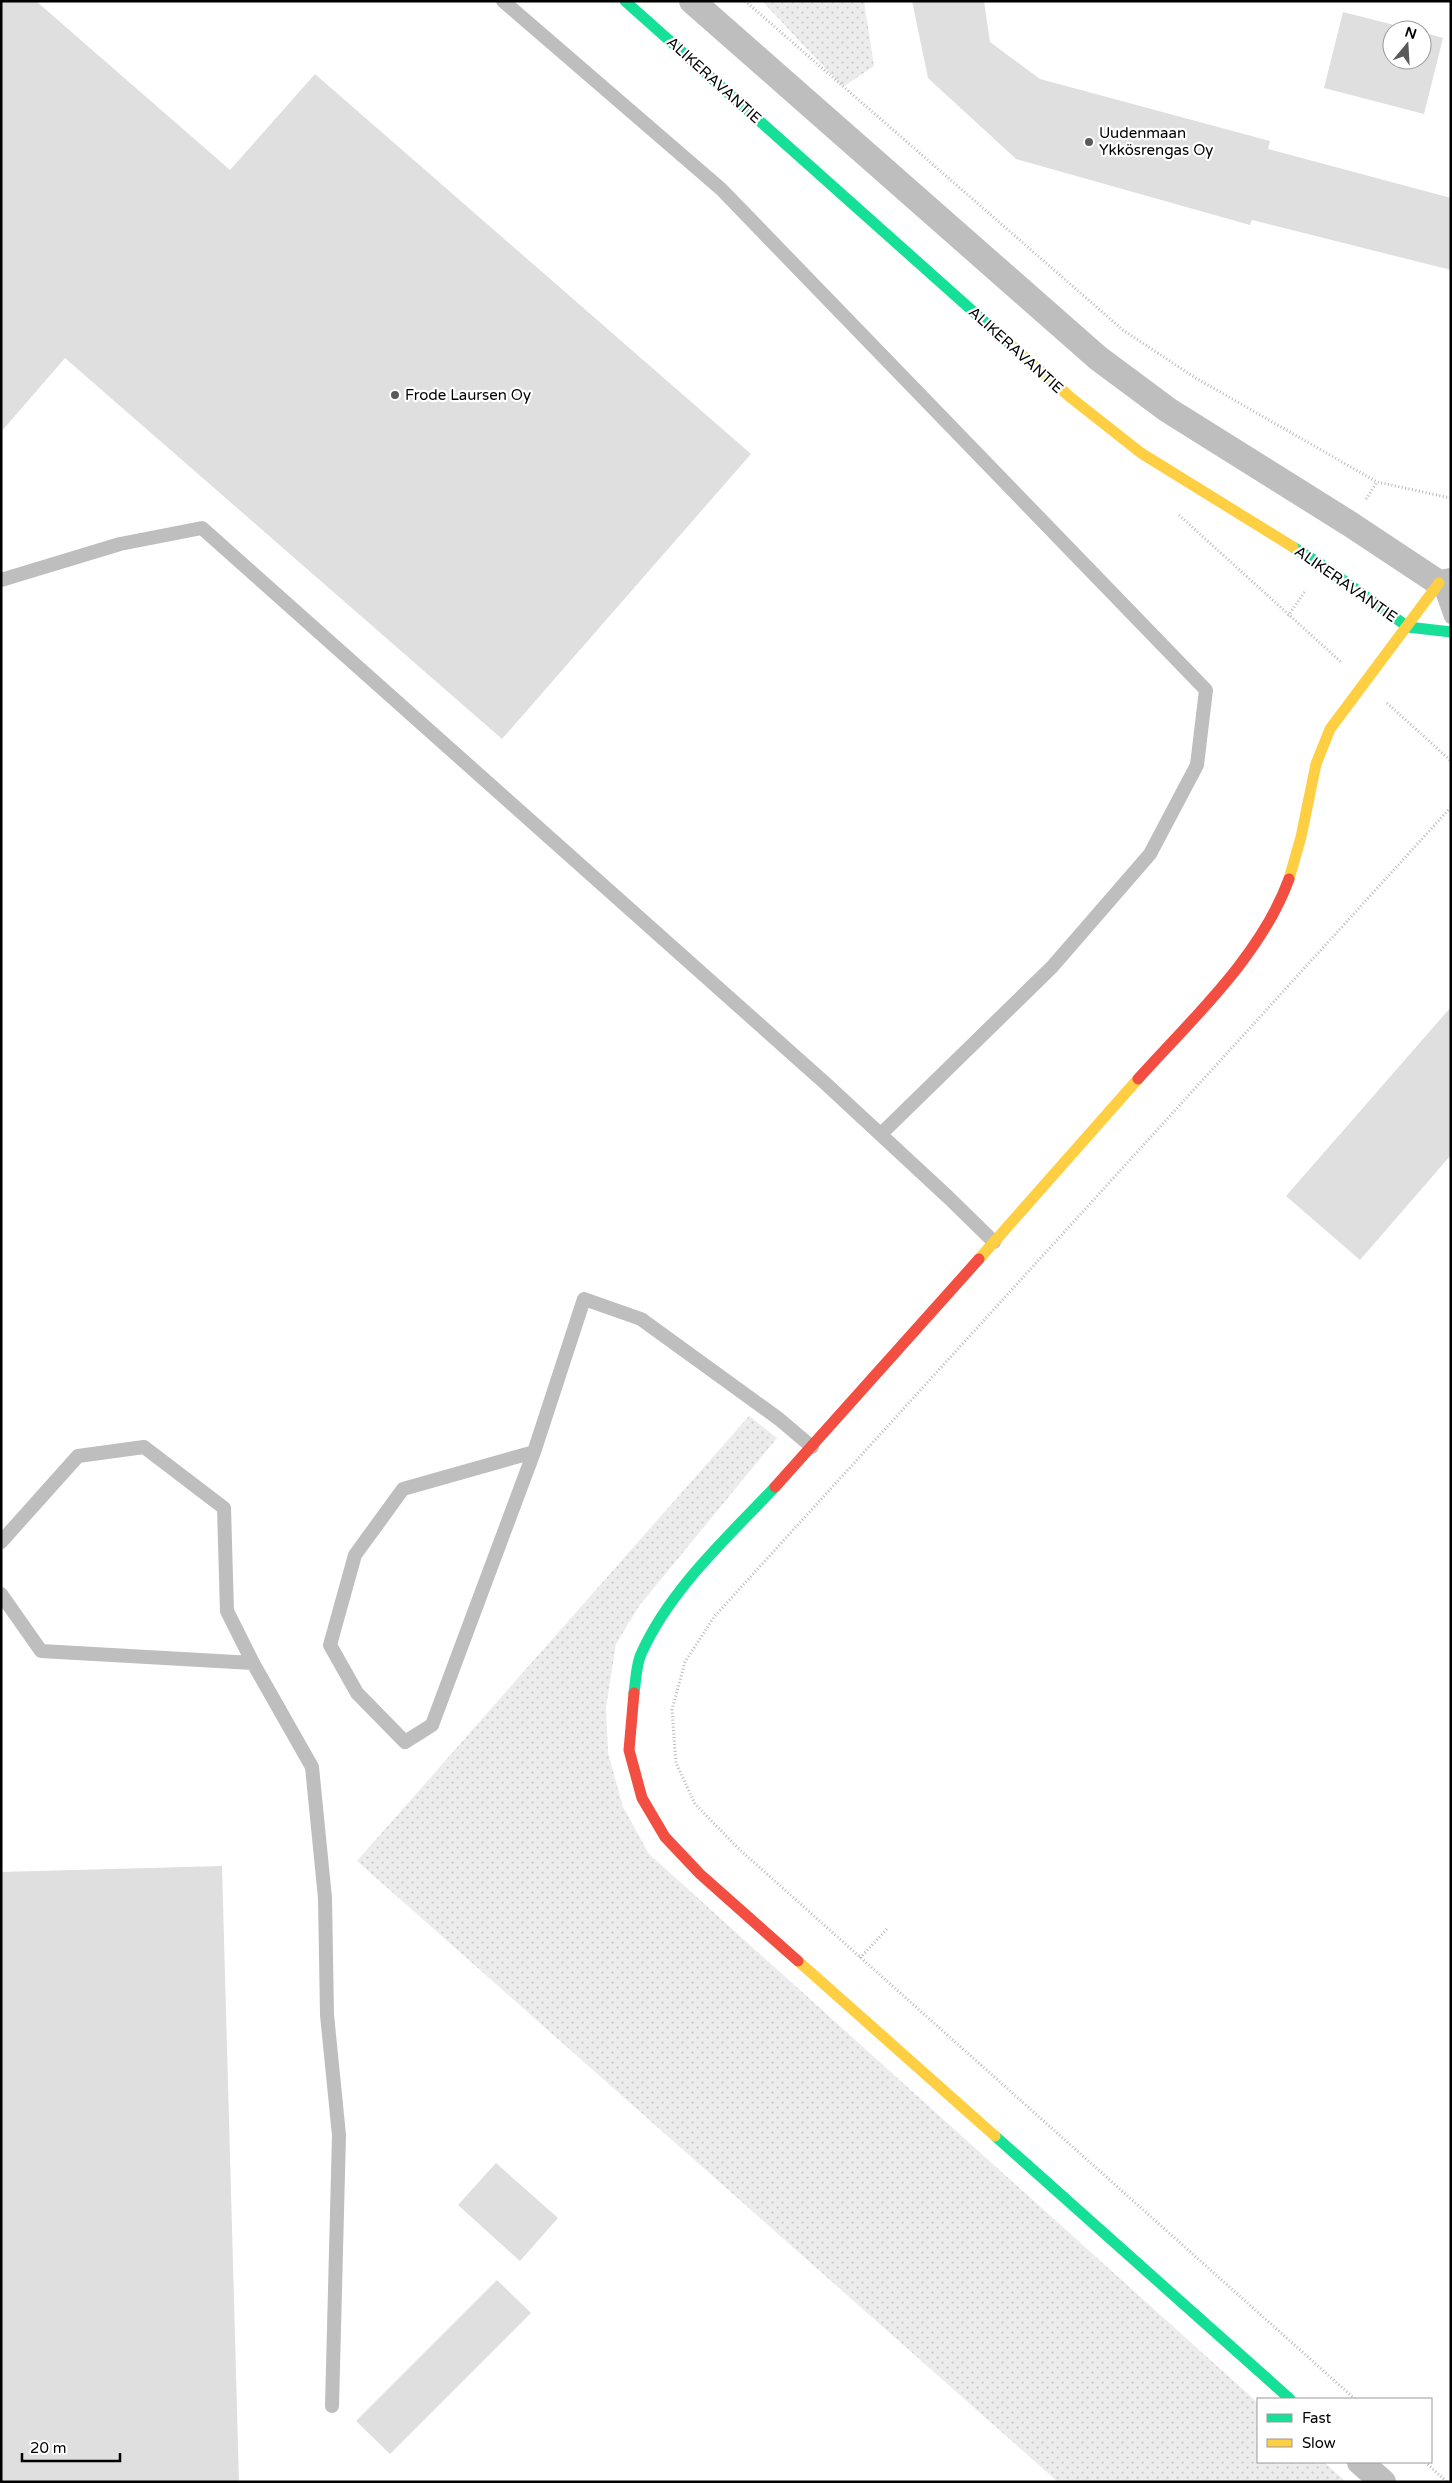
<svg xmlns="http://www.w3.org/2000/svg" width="1452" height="2483" viewBox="0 0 1452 2483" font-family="'Varela Round',sans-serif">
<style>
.grass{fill:url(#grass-dots)}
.building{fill:#dfdfdf}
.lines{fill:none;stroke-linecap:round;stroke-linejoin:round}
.path{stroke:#b9b9b9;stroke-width:3;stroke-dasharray:1 2.5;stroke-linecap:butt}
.lane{stroke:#bebebe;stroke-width:14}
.street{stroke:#bebebe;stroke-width:26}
.fast{stroke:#16e098;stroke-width:11}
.slow{stroke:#ffcf43;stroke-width:11}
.jam{stroke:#f24e42;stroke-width:11}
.poi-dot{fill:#595959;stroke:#fff;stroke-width:2}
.labels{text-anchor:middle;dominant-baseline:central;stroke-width:4.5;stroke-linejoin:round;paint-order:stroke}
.street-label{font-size:15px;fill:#000;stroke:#fff}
.poi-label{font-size:15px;fill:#000;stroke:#fff;text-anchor:start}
</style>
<defs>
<pattern id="grass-dots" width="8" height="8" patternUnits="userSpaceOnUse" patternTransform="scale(1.25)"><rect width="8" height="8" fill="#ececec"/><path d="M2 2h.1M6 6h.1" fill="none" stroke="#c9c9c9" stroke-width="1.8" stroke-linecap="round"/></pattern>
</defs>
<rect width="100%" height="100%" fill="#fff"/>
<path class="grass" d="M762 1H864L874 66 843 87Z
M749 1416 777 1438 639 1606 616 1644 606 1707 608 1753 623 1807 649 1854 1258 2403V2462H1324L1346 2482H1058L357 1861Z"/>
<path class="building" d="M1 1H36L230 170 315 74 751 454 502 739 65 358 1 432Z
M912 1H984L990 42 1040 79 1270 141 1268 149 1451 198V270L1252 220 1250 225 1016 159 928 78Z
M1343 12 1414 30H1392V60H1422V32L1443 38 1424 114 1324 88Z
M1451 1007V1155L1360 1260 1286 1196Z
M222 1866 239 2482H2L1 1872Z
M496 2163 558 2218 520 2261 458 2205Z
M497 2280 531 2313 390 2454 356 2421Z"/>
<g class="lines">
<path class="path" d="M745 1 1123 330 1194 377 1377 482 1451 498
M1366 499 1377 482
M1179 515 1341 662
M1288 616 1306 590
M1387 703 1451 761
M860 1958 887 1929
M1355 2399 739 1849 695 1804 676 1763 672 1710 685 1662 714 1617 1451 807
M1425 2462 1447 2482"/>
<path class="lane" d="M503 1 721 189 1206 690 1197 765 1150 854 1052 967 881 1134
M1 580 120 544 202 528 825 1083 948 1197 994 1242
M1439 583 1451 617
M534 1452 403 1489 355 1555 330 1645 357 1693 405 1742 432 1725 534 1452 584 1299 641 1319 779 1419 812 1447
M1 1542 78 1456 144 1447 224 1508 227 1611 253 1663 312 1767 325 1898 327 2015 339 2135 332 2406
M1 1594 41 1651 253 1663"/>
<path class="street" d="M692 1 1098 358 1168 410 1350 524 1439 583 1451 581
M1360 2462 1383 2482"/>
<path class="fast" d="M625 1 1013 347
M1293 547 1322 565 1408 627 1451 632
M634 1693C636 1680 636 1663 642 1652 671 1588 728 1537 775 1487
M995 2136 1290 2399"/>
<path class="slow" d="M1013 347 1070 397 1141 453 1293 547
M1289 879 1301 837 1316 764 1330 729 1439 583
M979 1259 1138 1079
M798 1961 995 2136"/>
<path class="jam" d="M1138 1079C1192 1019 1261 956 1289 879
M775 1487 979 1259
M634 1693 629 1750 642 1798 665 1837 700 1874 798 1961"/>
</g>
<g class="poi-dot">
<circle cx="1089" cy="142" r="5"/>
<circle cx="395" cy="395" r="5"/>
</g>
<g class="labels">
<g class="street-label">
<text transform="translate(714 80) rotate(42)">ALIKERAVANTIE</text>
<text transform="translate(1016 350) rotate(42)">ALIKERAVANTIE</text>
<text transform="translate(1346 584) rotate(35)">ALIKERAVANTIE</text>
</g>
<g class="poi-label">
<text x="1099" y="133">Uudenmaan<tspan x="1099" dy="17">Ykkösrengas Oy</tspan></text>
<text x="405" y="395">Frode Laursen Oy</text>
</g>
</g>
<rect width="1452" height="2483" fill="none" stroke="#000000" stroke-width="5"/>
<rect x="1257" y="2398" width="175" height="65" fill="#ffffff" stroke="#999999"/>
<rect x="1267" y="2414" width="25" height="8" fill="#16e098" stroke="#999999"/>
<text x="1302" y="2423" font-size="15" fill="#000000">Fast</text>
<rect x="1267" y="2439" width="25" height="8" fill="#ffcf43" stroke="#999999"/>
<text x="1302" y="2448" font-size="15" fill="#000000">Slow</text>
<g transform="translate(1407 45) rotate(18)"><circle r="24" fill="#ffffff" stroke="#999999"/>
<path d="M0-4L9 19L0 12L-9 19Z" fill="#595959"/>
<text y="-8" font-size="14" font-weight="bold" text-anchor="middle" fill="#000000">N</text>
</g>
<path d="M22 2453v8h98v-8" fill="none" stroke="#000000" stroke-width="2.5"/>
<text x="30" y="2453" font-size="15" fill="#000000" stroke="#ffffff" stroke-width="4" paint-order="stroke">20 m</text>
</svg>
